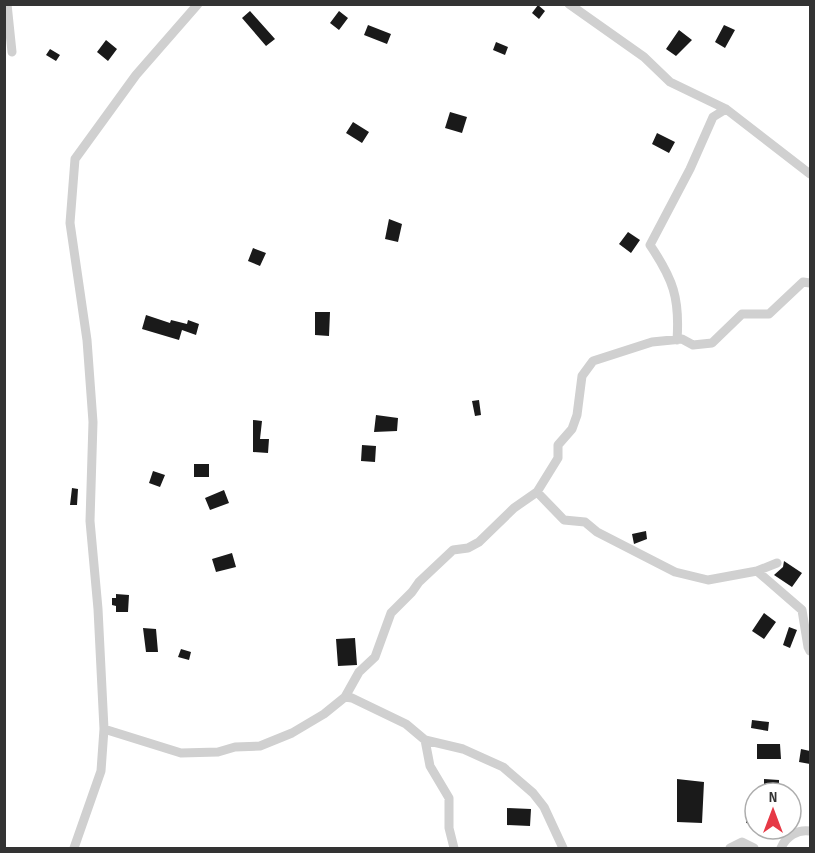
<svg xmlns="http://www.w3.org/2000/svg" width="815" height="853" viewBox="0 0 815 853" font-family="'Sofia Sans Condensed',sans-serif">
<style>
.building{fill:#1a1a1a}
.lines{fill:none;stroke-linecap:round;stroke-linejoin:round}
.minor{stroke:#d0d0d0;stroke-width:9}
</style>
<rect width="100%" height="100%" fill="#fff"/>
<path class="building" d="M538 5 545 11 539 19 532 13Z
M250 11 275 39 266 46 242 18Z
M339 11 348 18 339 30 330 23Z
M368 25 391 34 387 44 364 35Z
M724 25 735 30 725 48 715 42Z
M679 30 692 40 676 56 666 49Z
M106 40 117 49 108 61 97 52Z
M496 42 508 47 505 55 493 50Z
M50 49 60 55 56 61 46 55Z
M450 112 467 117 462 133 445 128Z
M353 122 369 132 362 143 346 133Z
M657 133 675 142 669 153 652 144Z
M389 219 402 224 398 242 385 239Z
M628 232 640 240 631 253 619 244Z
M253 248 266 253 260 266 248 261Z
M315 312H330L329 336 315 335Z
M146 315 170 323 171 320 187 324 188 320 199 324 196 335 182 330 179 340 142 329Z
M479 400 481 415 475 416 472 401Z
M376 415 398 418 397 431 374 432Z
M253 420 262 421 260 439H269L268 453 253 452Z
M362 445 376 446 375 462 361 461Z
M194 464H209V477H194Z
M153 471 165 475 160 487 149 483Z
M72 488 78 489 77 505H70Z
M224 490 229 503 210 510 205 498Z
M646 531 647 539 634 544 632 534Z
M232 553 236 567 216 572 212 559Z
M784 561 802 573 792 587 774 575 783 567Z
M116 594 129 595 128 612H116V606L112 605V598H116Z
M764 613 776 622 764 639 752 631Z
M789 627 797 630 790 648 783 645Z
M143 628 156 629 158 652H146Z
M355 638 357 665 338 666 336 639Z
M181 649 191 652 189 660 178 657Z
M752 720 769 722 768 731 751 728Z
M757 744H780L781 759H757Z
M801 749 810 751V764L799 762Z
M677 779 704 782 702 823 677 822Z
M764 779 779 780V790H764Z
M507 808 531 809 530 826 507 825Z
M748 811 755 812V824L746 823Z"/>
<g class="lines">
<path class="minor" d="M7 4 12 52
M569 4 644 57 670 82 726 109 810 174
M677 340C680 298 673 279 650 245L690 169 713 117 726 109
M537 492 564 520 585 522 597 532 675 572 708 580 757 571 777 563
M757 571 802 610 808 647 810 651
M345 697 359 672 375 657 391 613 412 592 419 582 453 550 468 548 479 542 514 508 537 492 558 458V445L572 429 577 415 582 376 593 361 652 342 682 339 693 345 712 343 742 314H769L803 282 810 283
M104 729 181 753 218 752 235 747 260 746 292 733 324 714 345 697 352 698 406 724 425 740 463 749 503 767 533 793 544 807 563 848
M425 740 430 766 449 798V828L454 848
M74 848 101 771 104 729 98 609 90 521 93 422 87 340 70 223 75 159 136 75 198 4
M730 848 742 842 754 848
M781 848C786 836 798 829 810 831"/>
</g>
<rect width="815" height="853" fill="none" stroke="#333333" stroke-width="12"/>
<g transform="translate(773 811)"><circle r="28" fill="#ffffff" stroke="#adadad" stroke-width="1.5"/>
<path d="M0-4.5L10 22L0 15L-10 22Z" fill="#e63946"/>
<text y="-9" font-size="16" font-weight="bold" text-anchor="middle" fill="#333333">N</text>
</g>
</svg>
